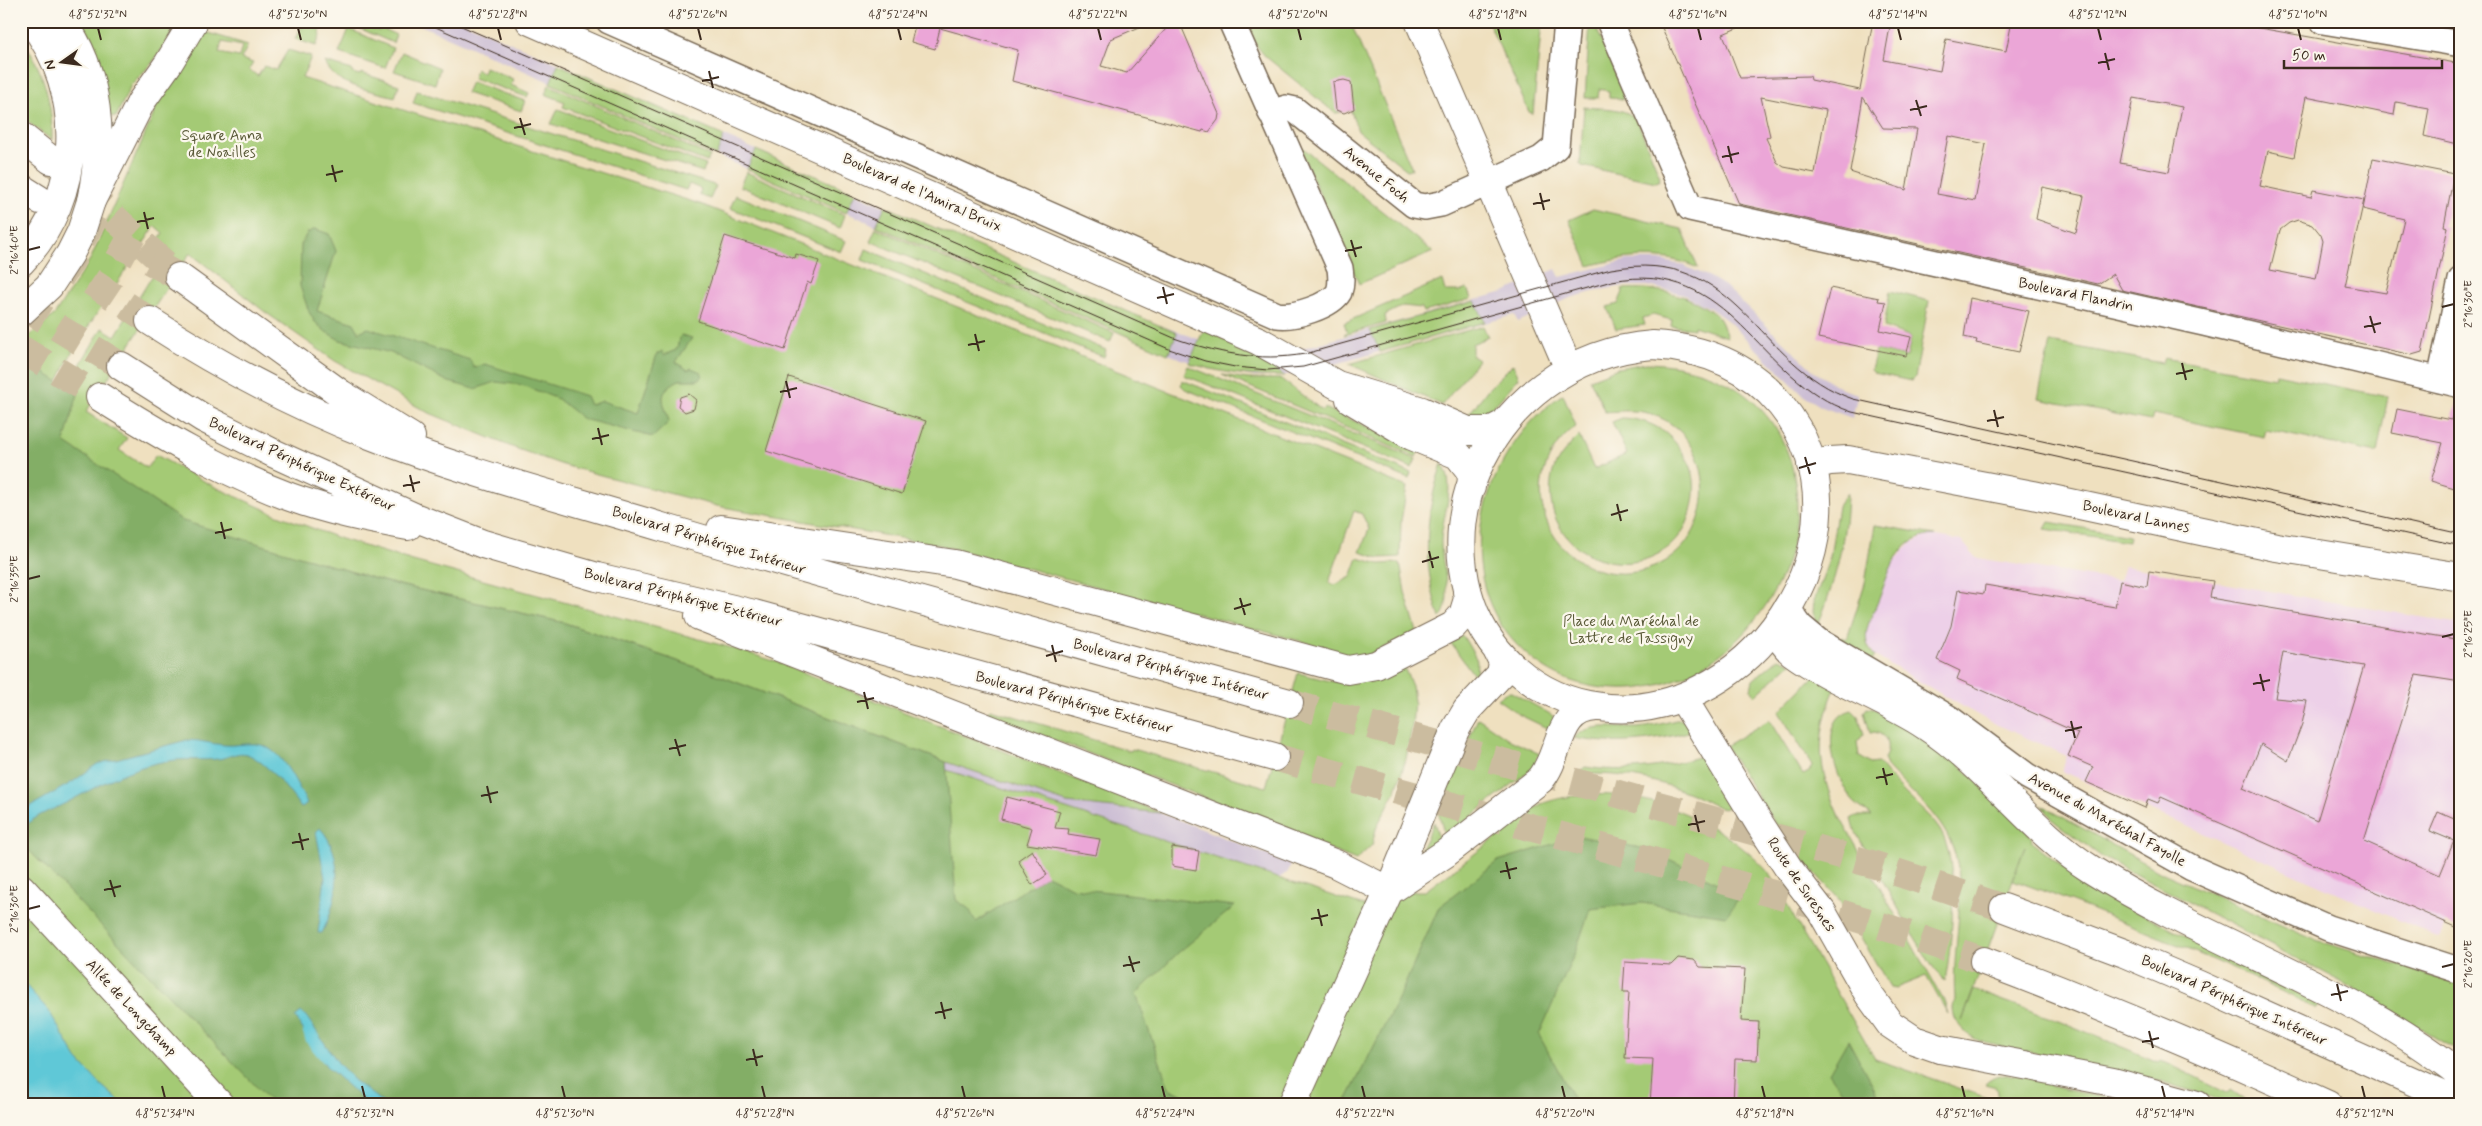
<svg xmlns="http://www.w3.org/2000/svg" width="2482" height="1126" viewBox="0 0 2482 1126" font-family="Mynerve,sans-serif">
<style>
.built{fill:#edd0e8}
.industrial{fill:#ccbed4}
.green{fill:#a4ca75;stroke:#707a4a;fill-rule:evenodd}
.forest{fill:#83ae66;stroke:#5f6c42}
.water{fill:#5ec8d7;stroke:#4c797a}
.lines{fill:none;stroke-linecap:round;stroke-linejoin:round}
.stream{stroke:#5ec8d7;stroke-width:6}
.building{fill:#eba6d7;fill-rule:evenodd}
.major-tunnel{stroke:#cbbc9f;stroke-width:28;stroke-dasharray:28 14;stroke-linecap:butt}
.highway-tunnel{stroke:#cbbc9f;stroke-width:28;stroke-dasharray:28 14;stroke-linecap:butt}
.minor-casing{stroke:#7a6a56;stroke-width:28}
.major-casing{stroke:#7a6a56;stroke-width:30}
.highway-casing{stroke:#7a6a56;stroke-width:30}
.minor{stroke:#fff;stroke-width:25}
.major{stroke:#fff;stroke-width:28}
.highway{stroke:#fff;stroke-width:28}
.tram{stroke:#3b2a1e;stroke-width:1}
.ticks{fill:none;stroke:#3b2a1e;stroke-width:2}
.labels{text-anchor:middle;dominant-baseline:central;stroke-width:4.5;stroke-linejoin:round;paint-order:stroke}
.park-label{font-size:15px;fill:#5a5a38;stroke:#fbf7ec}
.street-label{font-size:15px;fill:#3b2a1e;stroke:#fbf7ec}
.neatline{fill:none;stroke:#3b2a1e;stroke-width:2}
.ticks-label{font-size:12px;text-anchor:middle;fill:#3b2a1e}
</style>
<rect width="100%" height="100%" fill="#fbf7ec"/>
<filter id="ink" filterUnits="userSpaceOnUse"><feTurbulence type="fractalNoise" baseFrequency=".02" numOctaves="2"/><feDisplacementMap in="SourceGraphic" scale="10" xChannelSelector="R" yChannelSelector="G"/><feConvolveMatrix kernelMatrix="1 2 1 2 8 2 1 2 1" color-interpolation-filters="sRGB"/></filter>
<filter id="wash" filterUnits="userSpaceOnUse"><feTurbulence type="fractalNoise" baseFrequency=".0096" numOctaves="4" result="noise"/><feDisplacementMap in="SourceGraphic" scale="20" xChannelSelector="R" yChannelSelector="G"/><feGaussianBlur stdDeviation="1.12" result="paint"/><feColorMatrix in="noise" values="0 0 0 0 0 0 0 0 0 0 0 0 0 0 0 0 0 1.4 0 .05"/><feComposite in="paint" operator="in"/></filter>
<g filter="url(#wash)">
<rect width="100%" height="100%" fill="#efe0bf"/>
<path class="built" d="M1929 535 1961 540 1976 558 2119 581 2124 566 2461 624V919L2456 927 2446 923 2439 938 2062 771 2067 756 1983 718 1875 656 1867 643V629L1890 566 1910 544Z"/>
<path class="industrial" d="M411 21H461L1145 320 1215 345 1290 350 1303 348 1504 292 1556 269 1560 277 1628 260H1659L1682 265 1710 277 1725 286 1815 372 1842 389 1858 394 1852 418 1822 407 1804 396 1728 321 1710 308 1680 293 1647 286H1625L1600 290 1570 298 1518 322 1514 315 1299 374 1255 377 1209 369 1168 354Z
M946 762 1067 803 1161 813 1291 864 1288 872 1273 882 956 900Z"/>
<path class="green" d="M78 21H181L153 62 131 85 116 117 109 116Z
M305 21H317C323 30 320 37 316 46L295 39Z
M356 21 379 31 381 28 396 35 393 43 354 26Z
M1245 21H1350L1412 169 1407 170 1358 131 1351 111 1335 113 1265 56 1256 45Z
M1488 21H1542L1533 114 1529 112Z
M1593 21 1622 85 1623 99 1609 98V91L1599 89 1598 98H1585L1590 22Z
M196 29 248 45 241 59 253 63 249 70 258 76 264 66 276 70 288 50 311 57 302 78 703 205 1407 487 1401 521 1400 557 1379 558 1360 552 1369 529 1362 514 1354 511 1329 582 1335 585 1351 577 1358 558 1379 564 1400 563 1405 592 1417 632 1364 657 1335 656 1308 643 940 545 717 506 563 465 512 447 427 412 335 361 265 312 190 253 86 412 127 438 119 450 147 468 156 455 213 486 275 514 341 539 413 561 732 648 777 662 1161 813 1067 803 946 762 704 670 565 623 386 582 214 531 1379 911 1389 891H1425L1541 804C1618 776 1715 813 1768 872L1875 1059 1999 1102 1996 1087 1985 1084C2002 1067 2030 1078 2051 1082L2050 1086 2139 1105H21V343L55 314 91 258 156 109 151 106ZM222 42 242 46 239 57 219 53ZM155 226 163 233 146 257 159 265 115 336 102 328 75 373 72 391 58 382 74 348Z
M349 29 393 48 385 68 339 53Z
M21 38C43 68 53 103 52 140L21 117Z
M402 52 440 68 435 84 394 71Z
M325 62 352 70V73L360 75 361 73 399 85 395 97C372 90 334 87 325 62Z
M558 64 724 136 716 156 550 83Z
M485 67 513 79 511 85 529 93 527 97 473 78 476 69 483 73Z
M471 82 525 101 521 111 466 93Z
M549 85 710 156 707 162 563 107 565 102 545 94Z
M417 91 714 185 716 186 710 199 699 195 701 189 689 184 686 190 413 103Z
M1584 107C1602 109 1624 106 1637 120L1660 177 1659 181 1656 182 1582 166 1580 164Z
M558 109 706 165 703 172 551 124Z
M1303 148 1433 252 1359 284 1300 149Z
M756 150 855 193 846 213 747 169Z
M746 172 845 215 840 228 740 186Z
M736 195 846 241 841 252 730 208Z
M885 206 1177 333 1168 354 876 226Z
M1593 209 1682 229 1698 268C1663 252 1625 256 1589 266L1569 220Z
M876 228 1114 333 1110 342 870 241Z
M866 249 1106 350 1104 357 862 260Z
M1442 280 1445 291H1459L1467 288 1471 299 1424 312 1422 308 1403 306 1385 315 1386 323 1344 335 1347 331 1344 323Z
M1622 289C1654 287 1693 294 1717 316 1722 320 1724 330 1727 337L1694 326V329L1671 326 1672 320 1653 315 1643 318 1645 325 1616 329 1607 307 1618 304 1623 292Z
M1890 291 1929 301 1915 378 1911 381 1874 373 1871 370 1876 350 1907 357 1911 337 1884 327Z
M1475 301 1485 322 1380 352 1370 330Z
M1483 326 1488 337 1472 344V356L1478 360 1442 405 1349 364Z
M1204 329 1261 358 1284 376C1251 377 1221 373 1189 363Z
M2050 342 2162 363 2164 358 2275 378 2276 374 2388 397 2377 453 2266 430 2264 437 2153 414 2151 421 2038 399Z
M1646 363C1815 367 1842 551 1727 649 1697 675 1657 691 1617 689 1582 688 1551 677 1525 653 1443 578 1481 452 1563 394L1576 426C1497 487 1565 601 1654 567 1719 541 1721 440 1654 415 1638 409 1622 411 1605 412L1590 379 1618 368Z
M1513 364 1519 378C1503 394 1490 418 1466 418L1488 389Z
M1188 366 1416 459 1412 468 1184 375Z
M1222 375 1248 379H1281L1323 411 1325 408 1419 450 1416 457Z
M1182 380 1411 473 1409 479 1185 389 1181 385Z
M1622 418C1654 420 1672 433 1688 461 1697 477 1695 495 1691 512 1672 580 1576 578 1554 514 1549 498 1549 481 1555 466 1561 454 1570 445 1579 436L1594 469 1627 454 1612 422Z
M1442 464C1458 486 1441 517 1441 543 1441 564 1455 601 1440 618 1422 566 1424 515 1442 464Z
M1847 493C1846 539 1835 583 1818 625L1813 612 1814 601 1830 557 1838 506Z
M2049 522 2129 536 2128 542 2045 529Z
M1875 525 1935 535C1897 537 1890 570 1879 599 1871 619 1857 638 1875 656L1872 661 1839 642 1841 637 1847 639 1865 583Z
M1463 636 1477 660 1476 678 1450 642Z
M1779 658 1791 663 1755 696 1751 689 1753 680Z
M1403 665 1412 686 1414 701 1412 728 1406 759 1396 790 1376 829 1372 845 1356 860 1288 833V830L1257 818 1013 724 988 714V711L990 709 1131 751 1132 749 1266 787 1298 673 1330 681 1347 682Z
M1814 676 1836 687C1815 733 1817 769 1838 814L1944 1001 1948 1014 1926 976 1896 988 1890 987 1838 898 1788 844 1725 746 1769 720 1803 775 1809 772 1812 765 1779 712Z
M1511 692 1552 715 1554 718 1553 731 1520 715 1497 699 1505 693Z
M1867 708 1873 709 1952 757 2033 838 2031 840 2034 844 2085 883 2111 898 2319 1004 2317 1008 2312 1006C2215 959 2116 917 2013 880L2025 846 1962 1021 1974 990 2067 1024 2158 1062 2160 1060 2229 1093 2231 1090 2244 1099 2242 1103 2246 1105H2236L2157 1080 1985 1043C1970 1038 1954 1026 1953 1009 1953 1005 1955 1001 1955 998 1951 954 1967 896 1955 854 1944 817 1913 795 1888 768L1884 759C1891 747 1887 731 1870 732L1864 712Z
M1852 710 1858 716 1864 734 1857 742 1859 756 1870 764 1878 763C1889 776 1901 790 1914 802 1923 811 1933 819 1940 830 1960 861 1952 945 1945 981L1935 971 1908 926 1855 831 1851 819 1856 816H1872C1867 812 1859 807 1854 802 1836 782 1815 719 1852 710Z
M1478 718 1510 740 1544 756 1542 761 1445 837 1438 811Z
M1676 720H1685L1692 731C1652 742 1615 746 1574 738 1590 721 1617 729 1638 728 1651 727 1664 723 1676 720Z
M1701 756 1728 802V807L1724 809C1712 806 1701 797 1689 793 1651 778 1617 773 1577 774L1585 767C1624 773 1663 768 1701 756Z
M2041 805 2163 873 2315 940 2461 984V1053L2347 985 2102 857 2055 822Z
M1434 822 1440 842 1423 852 1422 847Z"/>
<path class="forest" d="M315 229 329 234 336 251 317 311 354 323 359 332 368 328 470 360 474 368 485 364 586 396 590 405 602 401 638 413 657 354 662 351 664 355 676 350 681 335 692 338 676 362 688 370 691 368 701 372 703 376 698 380H679C654 393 665 403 669 422L653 437 583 419 558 399 522 385 496 382 475 389 449 382 391 353 340 340 326 332 315 322 309 312 300 286 301 245 307 233Z
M21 367H35L78 394 64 442 183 521 386 582 565 623 704 670 946 762 956 900 969 909 976 922 1047 875 1073 888 1235 906 1179 952 1136 994 1169 1088 1203 1105H274L21 842Z
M1579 836 1651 850 1741 895 1726 916 1642 903 1590 909 1576 950 1539 1035 1577 1105H1344L1402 991 1439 907 1498 861Z
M1848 1040 1883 1105H1852L1829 1073Z"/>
<path class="water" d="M187 740C201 740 211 744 225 745 235 746 245 743 256 744 281 746 296 783 307 803L301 808C289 791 267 762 247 754 237 751 228 758 218 759 201 761 185 758 168 761 131 766 98 786 66 803 48 812 34 815 21 831V813L24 810 74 781 97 764Z
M320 828C346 856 338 901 322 933H318L325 878 316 832Z
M21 980 49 1011 77 1059 100 1084 124 1105H21Z
M301 1012 306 1016 339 1064 357 1083 386 1105H369L326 1066 295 1017Z"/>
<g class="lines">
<path class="stream" d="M306 1032 309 1041 324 1059"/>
</g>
<g id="blocks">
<path class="building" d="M916 21 935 26V21H1154L1111 39 1101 66 1127 73 1173 21H1179L1219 114 1218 120 1209 132 1203 130 1202 132 1012 81 1018 50 940 28 935 49 911 42Z
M1659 21H1754L1723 34 1740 78 1810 76 1811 80 1860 90 1873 21H1891L1884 60 1940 71 1946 39 2006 51 2012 21H2220L2461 64V145L2424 136 2429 108 2396 102 2394 115 2306 97 2294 157 2268 151 2260 186 2311 197 2313 190 2364 200 2345 286 2386 293 2404 219 2363 209 2373 158 2454 174 2444 226 2448 227 2422 352 2412 355 2122 290 2113 274 2098 284 1739 204ZM1761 97 1826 110 1815 173 1784 167 1777 162 1766 138 1770 136ZM1863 97 1883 128 1917 129 1906 190 1850 172ZM2133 98 2182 107 2169 172 2120 163ZM1948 136 1986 144 1975 201 1937 194ZM2042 187 2084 196 2076 233 2036 219ZM2298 220 2313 225 2321 235 2323 241 2316 279 2270 270 2280 230 2289 223Z
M1344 80 1351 82 1354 109 1344 113 1336 110 1333 82Z
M725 236 795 258 796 254 819 261 811 284 807 282 785 350 698 321Z
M1830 288 1879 298 1878 301 1886 302 1880 330 1911 337 1906 356 1818 338Z
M1970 298 2029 311 2019 352 1976 343 1977 340 1964 337Z
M789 377 926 421 902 494 766 451Z
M689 394 696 400 694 409 685 412 678 406 680 397Z
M2459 399H2461V490L2431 481 2443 443 2392 433 2397 409 2451 420Z
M2149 571 2213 581 2210 598 2461 640V682L2416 675 2364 841 2440 875 2454 841 2430 831 2438 812 2461 822V915L2456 927 2161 797 2158 803 2148 799 2145 808 2086 782 2093 767 2068 756 2078 733 1957 679 1960 671 1937 660 1951 626 1958 590 1984 594 1985 585 2115 607 2120 581 2147 587ZM2283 652 2364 666 2317 821 2243 788 2261 744 2288 761 2302 724 2307 701 2275 698Z
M1007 797 1060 811 1055 828 1069 829 1068 834 1100 839 1096 855 1027 844 1032 828 1001 819Z
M1172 847 1199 851 1196 870 1172 866Z
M1032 850 1047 875 1032 885 1018 860Z
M1678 958 1694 960 1700 967 1745 969 1741 1021 1759 1022 1757 1060 1735 1059 1733 1105H1650L1653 1059 1625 1058 1629 992H1623L1625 962 1671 965Z"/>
</g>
</g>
<g filter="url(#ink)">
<use href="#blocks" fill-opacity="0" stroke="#7a6a56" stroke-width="1"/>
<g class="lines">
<path class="major-tunnel" d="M51 160 179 277"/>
<path class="highway-tunnel" d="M40 200 179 277
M21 235 150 321
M21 305 121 366
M21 349 100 397
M1289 703 1872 864 2004 908
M1274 757 1817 906 1901 932 1984 961"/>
<defs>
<path id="minor" d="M609 21 1277 315C1293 318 1331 306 1339 292 1342 284 1341 276 1340 268L1231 21
M1609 21 1690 208 2204 323 2461 385
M2323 21 2461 44
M1271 113 1286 108 1295 110 1414 205 1425 207 1441 204 1541 159 1556 147 1567 21
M2440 380 2461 280
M1788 609 1800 626 1818 641 1949 718 2027 776 2192 868 2328 928 2461 971"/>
<path id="major" d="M530 21 1259 341 1337 385 1422 411 1468 431H1490L1504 424
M1419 21 1569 369
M21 136 51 160
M21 312 49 286 70 254 81 232 91 201 141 102 168 64 194 21
M1653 345C1704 348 1748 365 1781 405 1886 534 1745 737 1588 705 1552 698 1521 678 1498 651 1459 604 1452 536 1473 479 1502 403 1572 351 1653 345Z
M1350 399 1412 436 1458 455 1469 469 1472 477 1471 487
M1811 465 1830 461 1848 460 2033 495 2276 547 2461 577
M1682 697 1759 823 1789 869 1822 912 1869 995 1890 1024 1914 1040 1940 1049
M21 888 220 1105
M1389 891 1446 853 1540 780C1562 755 1555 709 1596 707
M1292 1105 1389 891 1455 730 1467 710 1501 674 1503 662 1497 650"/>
<path id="highway" d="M62 21C100 72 104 141 91 201
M21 188 40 200
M21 262C83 198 87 91 31 21
M179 277 341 394 411 437
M150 321C220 366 293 405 370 435 466 473 566 498 665 528 872 589 1081 645 1289 703
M121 366 203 418 273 453 414 517 483 544 597 577 754 614 1274 757
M100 397C160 435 223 472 290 497 328 511 369 519 408 526
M721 529 955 564 1348 670 1376 665 1453 626 1463 615 1468 599 1467 591
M699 616 1336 864 1389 891
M1774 629C1780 636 1785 647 1792 652 1833 682 1884 698 1926 726 1988 766 2029 830 2092 870 2211 945 2350 986 2461 1075
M2004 908 2124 953 2199 985 2461 1103
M1984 961C2101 1005 2214 1053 2328 1105
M1940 1049 2113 1082 2197 1105"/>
</defs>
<use href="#minor" class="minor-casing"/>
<use href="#major" class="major-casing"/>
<use href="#highway" class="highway-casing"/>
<use href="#minor" class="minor"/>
<use href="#major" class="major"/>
<use href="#highway" class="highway"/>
<path class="tram" d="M422 21 1169 349 1205 361 1235 367 1268 370 1303 367 1612 281C1734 258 1755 379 1852 412L2461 546
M450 21 1174 338C1217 353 1258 362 1305 354L1611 269C1742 246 1754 365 1853 399L2461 534"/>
</g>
</g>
<path class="ticks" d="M98 28 101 40M298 28 301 40M498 28 501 40M698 28 701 40M898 28 901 40M1098 28 1101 40M1298 28 1301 40M1498 28 1501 40M1698 28 1701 40M1898 28 1901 40M2098 28 2101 40M2298 28 2301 40M2105 53 2109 70M2098 63 2115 59M709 71 713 88M702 81 719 77M1916 100 1921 116M1910 110 1927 106M520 118 525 135M514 128 531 124M1728 146 1732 163M1722 157 1739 153M332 165 336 182M326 175 343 171M1540 193 1544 210M1533 204 1550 200M144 212 148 229M137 222 154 218M1351 240 1356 257M28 250 40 247M1345 251 1362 247M1163 287 1167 304M1157 298 1174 294M2442 307 2454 304M2370 316 2375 333M2364 327 2381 323M975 334 979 351M968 345 985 341M2182 363 2186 380M2176 374 2193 370M786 381 790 398M780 392 797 388M1994 410 1998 427M1987 421 2004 417M598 428 602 445M592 439 609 435M1805 457 1810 474M1799 468 1816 463M410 475 414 492M403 486 420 482M1617 504 1621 521M1611 515 1628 510M221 522 225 539M215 533 232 529M1429 551 1433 568M1422 562 1439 557M28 579 40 576M1240 598 1245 615M1234 609 1251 604M2442 637 2454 634M1052 645 1056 662M1046 656 1063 651M2260 674 2264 691M2253 684 2270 680M864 692 868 709M857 702 874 698M2071 721 2075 738M2065 731 2082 727M675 739 680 756M669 749 686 745M1883 768 1887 785M1876 778 1893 774M487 786 491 803M481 796 498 792M1695 815 1699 832M1688 825 1705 821M299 833 303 850M292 843 309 839M1506 862 1510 879M1500 872 1517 868M110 880 115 897M104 890 121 886M28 909 40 906M1318 909 1322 926M1311 919 1328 915M1129 956 1134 972M1123 966 1140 962M2442 967 2454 964M2337 984 2341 1001M2331 995 2348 991M941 1002 945 1019M935 1013 952 1009M2149 1031 2153 1048M2142 1042 2159 1038M753 1049 757 1066M746 1060 763 1056M162 1086 165 1098M362 1086 365 1098M562 1086 565 1098M762 1086 765 1098M962 1086 965 1098M1162 1086 1165 1098M1362 1086 1365 1098M1562 1086 1565 1098M1762 1086 1765 1098M1962 1086 1965 1098M2162 1086 2165 1098M2362 1086 2365 1098"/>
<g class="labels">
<g class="park-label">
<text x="222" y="136">Square Anna<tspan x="222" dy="17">de Noailles</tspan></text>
<text x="1631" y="622">Place du Maréchal de<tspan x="1631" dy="17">Lattre de Tassigny</tspan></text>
</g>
<g class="street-label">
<text transform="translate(1376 175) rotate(39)">Avenue Foch</text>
<text transform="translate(922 193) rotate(24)">Boulevard de l'Amiral Bruix</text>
<text transform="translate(2076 295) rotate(12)">Boulevard Flandrin</text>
<text transform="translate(302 465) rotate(25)">Boulevard Périphérique Extérieur</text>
<text transform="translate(2136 517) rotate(12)">Boulevard Lannes</text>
<text transform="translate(709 541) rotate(17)">Boulevard Périphérique Intérieur</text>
<text transform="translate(683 598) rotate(14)">Boulevard Périphérique Extérieur</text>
<text transform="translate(1171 670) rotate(15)">Boulevard Périphérique Intérieur</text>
<text transform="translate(1074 703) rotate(15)">Boulevard Périphérique Extérieur</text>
<text transform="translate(2107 820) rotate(29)">Avenue du Maréchal Fayolle</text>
<text transform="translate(1801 885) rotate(56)">Route de Suresnes</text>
<text transform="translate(2234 1001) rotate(24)">Boulevard Périphérique Intérieur</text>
<text transform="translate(131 1008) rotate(47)">Allée de Longchamp</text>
</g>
</g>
<rect width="2482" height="1126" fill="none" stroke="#fbf7ec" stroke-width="55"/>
<g transform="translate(62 62) rotate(256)" stroke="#fbf7ec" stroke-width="4" paint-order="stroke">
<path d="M0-4L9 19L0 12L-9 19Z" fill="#3b2a1e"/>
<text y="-8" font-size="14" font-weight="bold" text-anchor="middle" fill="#3b2a1e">N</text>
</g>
<path d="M2284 60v8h158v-8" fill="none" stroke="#3b2a1e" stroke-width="2.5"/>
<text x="2292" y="60" font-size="15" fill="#3b2a1e" stroke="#fbf7ec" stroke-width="4" paint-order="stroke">50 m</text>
<rect x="28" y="28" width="2426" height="1070" class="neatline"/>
<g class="ticks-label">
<text x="98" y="18">48°52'32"N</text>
<text x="298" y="18">48°52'30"N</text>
<text x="498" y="18">48°52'28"N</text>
<text x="698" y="18">48°52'26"N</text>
<text x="898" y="18">48°52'24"N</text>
<text x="1098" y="18">48°52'22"N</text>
<text x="1298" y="18">48°52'20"N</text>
<text x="1498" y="18">48°52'18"N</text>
<text x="1698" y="18">48°52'16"N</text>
<text x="1898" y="18">48°52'14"N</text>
<text x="2098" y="18">48°52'12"N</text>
<text x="2298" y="18">48°52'10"N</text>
<text transform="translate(14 250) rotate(-90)" y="4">2°16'40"E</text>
<text transform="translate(2468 304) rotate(-90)" y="4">2°16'30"E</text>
<text transform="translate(14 579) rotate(-90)" y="4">2°16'35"E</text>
<text transform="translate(2468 634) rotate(-90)" y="4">2°16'25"E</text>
<text transform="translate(14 909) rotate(-90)" y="4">2°16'30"E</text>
<text transform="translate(2468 964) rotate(-90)" y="4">2°16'20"E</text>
<text x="165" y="1117">48°52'34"N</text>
<text x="365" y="1117">48°52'32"N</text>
<text x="565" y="1117">48°52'30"N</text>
<text x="765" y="1117">48°52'28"N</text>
<text x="965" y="1117">48°52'26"N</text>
<text x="1165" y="1117">48°52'24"N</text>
<text x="1365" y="1117">48°52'22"N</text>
<text x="1565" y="1117">48°52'20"N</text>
<text x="1765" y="1117">48°52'18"N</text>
<text x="1965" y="1117">48°52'16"N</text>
<text x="2165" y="1117">48°52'14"N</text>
<text x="2365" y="1117">48°52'12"N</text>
</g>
</svg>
